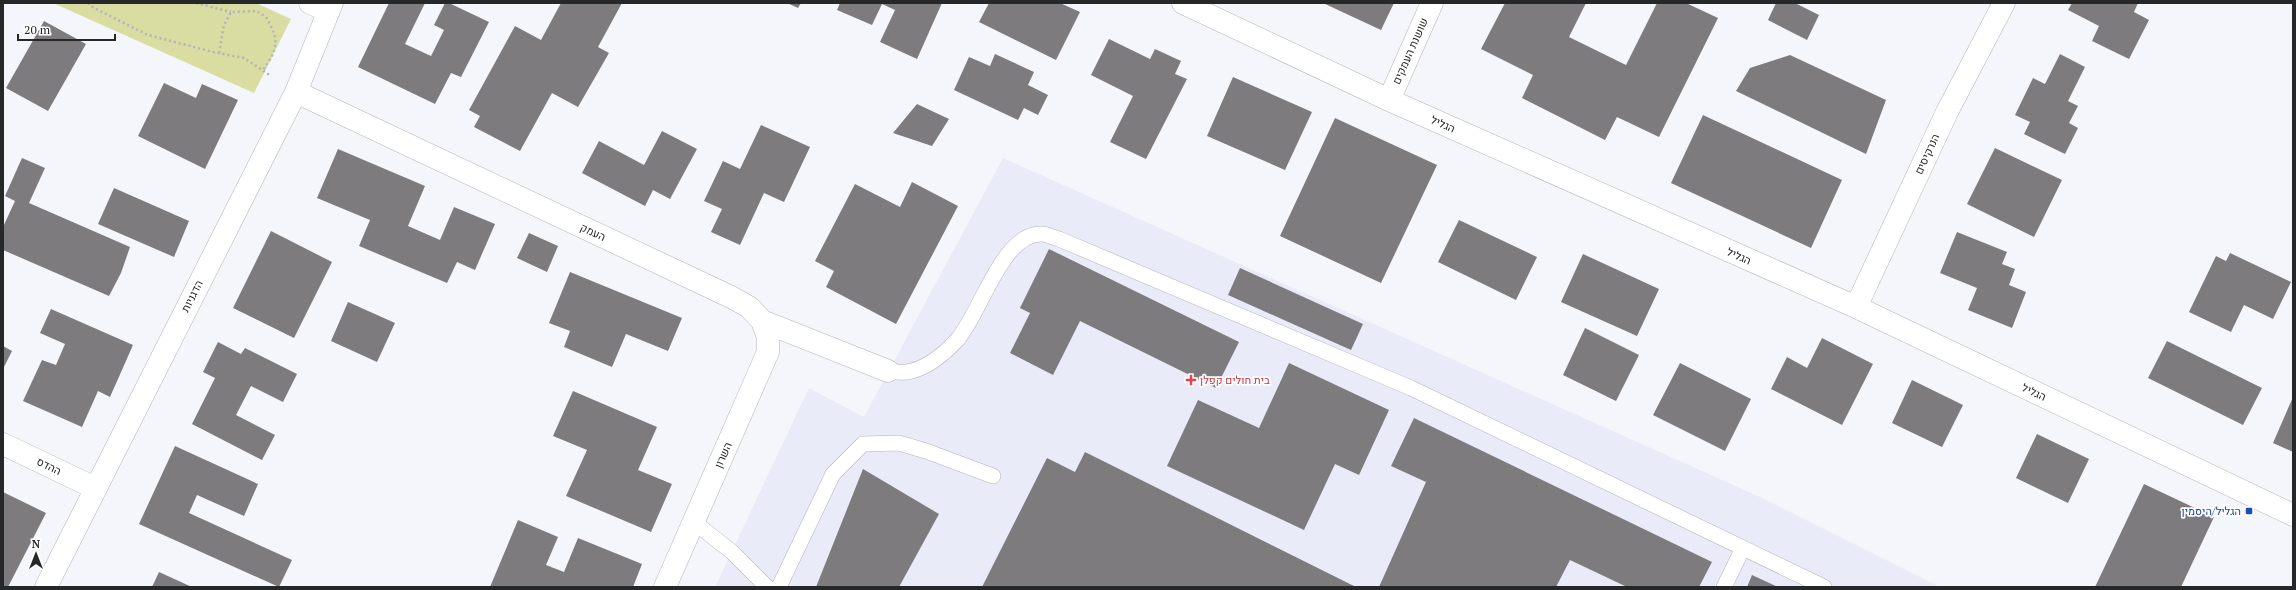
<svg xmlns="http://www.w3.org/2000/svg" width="2296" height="590" viewBox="0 0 2296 590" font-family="'PT Serif',Heebo,serif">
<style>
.built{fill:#e9ebf8}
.green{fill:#d9dda1}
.building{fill:#7e7b7f}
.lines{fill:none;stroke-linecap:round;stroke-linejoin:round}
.lane-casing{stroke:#b3b4b9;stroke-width:16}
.street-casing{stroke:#b3b4b9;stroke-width:23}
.path{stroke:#b3b4b8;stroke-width:2.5;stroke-dasharray:2 3;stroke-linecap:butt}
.lane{stroke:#fff;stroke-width:15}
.street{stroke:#fff;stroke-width:22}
.health-dot{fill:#e0444e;stroke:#fff;stroke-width:1.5}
.transit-dot{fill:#1a4fb4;stroke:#fff;stroke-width:1.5}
.labels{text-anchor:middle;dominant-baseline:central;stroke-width:3.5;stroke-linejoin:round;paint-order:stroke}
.street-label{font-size:11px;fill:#262729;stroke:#fff}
.health-label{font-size:11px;fill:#be3a42;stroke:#fff;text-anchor:start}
.transit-label{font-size:11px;fill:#164399;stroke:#fff;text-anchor:end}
</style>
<rect width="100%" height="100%" fill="#f5f6fc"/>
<path class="built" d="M1003 158 1760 497 1940 587H715L809 388 864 417Z"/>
<path class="green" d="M53 3H256L291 19 254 93Z"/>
<path class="building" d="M389 3H425L405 44 431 56 444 30 434 25 445 3H449L489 22 461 77 451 73 435 104 358 67Z
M561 3H622L598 47 609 53 578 107 552 93 520 151 474 127 480 116 469 110 515 26 541 40Z
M787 3H801L798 8Z
M840 3H942L917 59 880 42 895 10 882 4 872 25 837 10Z
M989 3H1060L1080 12 1056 60 979 22Z
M1323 3H1394L1381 30Z
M1505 3H1586L1569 37 1626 65 1657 3H1686L1718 18 1659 137 1617 117 1605 140 1522 98 1533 75 1481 49Z
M1776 3H1795L1819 15 1807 40 1768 20Z
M2072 3H2138L2134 12 2149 20 2129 59 2092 41 2099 26 2068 10Z
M44 21 86 44 48 111 6 88Z
M1109 39 1150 59 1155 49 1181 61 1175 74 1187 79 1146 159 1110 142 1133 96 1091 75Z
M995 54 1034 72 1028 85 1048 95 1038 115 1024 108 1018 120 954 90 969 57 990 66Z
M2060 54 2085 67 2068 101 2078 106 2069 123 2078 128 2065 154 2024 134 2030 122 2015 115 2033 78 2045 84Z
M1790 55 1886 100 1866 154 1736 91 1750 68Z
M1233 77 1312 112 1285 170 1207 136Z
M164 83 196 98 202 84 238 100 205 169 138 136Z
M917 104 949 119 932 146 893 133Z
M1703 115 1842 180 1811 248 1671 183Z
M1335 118 1437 165 1381 283 1280 236Z
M761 125 810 147 784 202 764 193 740 245 711 232 722 209 704 201 723 161 740 169Z
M662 131 697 149 670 199 653 190 645 206 582 173 599 141 644 165Z
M1995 148 2062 180 2034 237 1967 204Z
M338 149 425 186 408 226 440 240 454 207 495 224 475 270 457 262 447 283 359 246 370 220 317 198Z
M22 158 45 168 29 203 130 247 121 273 109 296 3 250V227L15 201 5 196Z
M912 182 958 206 896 324 826 287 834 271 815 261 855 184 900 207Z
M114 188 189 221 174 257 98 224Z
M1459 220 1537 257 1516 300 1438 262Z
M271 231 332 262 294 338 233 308Z
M1957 232 2007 252 2002 264 2015 269 2009 285 2026 292 2012 328 1968 310 1977 288 1940 273Z
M529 233 558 246 547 272 517 258Z
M1049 249 1239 342 1216 388 1080 321 1053 375 1010 353 1030 313 1020 308Z
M2230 253 2291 282 2273 319 2244 305 2231 332 2189 312 2216 256 2226 261Z
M1583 254 1659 289 1637 336 1561 302Z
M1240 268 1363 324 1351 350 1228 295Z
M570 272 682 318 668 351 626 334 612 367 564 347 570 331 549 323Z
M348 302 395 323 377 362 331 341Z
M51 309 133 345 110 397 98 391 82 427 23 401 42 360 56 365 65 344 40 333Z
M1585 328 1639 355 1616 401 1563 375Z
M1822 338 1873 364 1842 425 1771 389 1787 357 1807 368Z
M2167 341 2262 388 2243 425 2148 378Z
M218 342 241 354 245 348 297 374 283 402 251 386 236 415 275 435 262 460 192 424 215 378 203 372Z
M3 346 12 351 3 369Z
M1289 363 1389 410 1359 475 1335 464 1304 530 1167 466 1198 400 1259 428Z
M1680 363 1751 399 1725 451 1653 415Z
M1912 380 1963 405 1942 447 1892 423Z
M573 391 657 427 638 470 672 484 651 532 566 496 587 450 553 436Z
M2293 397V452L2273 443Z
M1414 418 1712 562 1699 587H1627L1570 560 1556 587H1379L1426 482 1391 466Z
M2037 434 2089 459 2068 503 2016 478Z
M175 446 258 484 244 516 197 495 189 513 292 560 279 587 139 524Z
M1085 452 1356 587H982L1047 458 1075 472Z
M863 469 939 514 899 587H816Z
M2144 484 2214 517 2181 587H2095Z
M3 492 46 513 8 587H3Z
M518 520 558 537 546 565 564 572 578 538 642 564 633 587H490Z
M159 572 192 587H152Z
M1752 575 1778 587H1747Z"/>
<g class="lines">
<defs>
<path id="lane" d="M888 371C894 372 901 373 907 372 926 369 944 354 957 340 980 315 1002 232 1042 234 1047 234 1054 238 1059 239L1411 388 1824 587
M694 522 732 552 767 587
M779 587 833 474 863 444 899 443 926 451 993 476
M1724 587 1743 548"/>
<path id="street" d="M310 3 329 11
M1183 3 1389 100 1856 307 2293 515
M296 92 731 297 749 307 762 321 888 371
M1389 100 1432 3
M1856 307 1947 112 2004 3
M3 444 95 488
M46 587 296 92 332 3
M665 587 768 352V337L762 321"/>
</defs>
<use href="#lane" class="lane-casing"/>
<use href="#street" class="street-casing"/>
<path class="path" d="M88 3 94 8 148 35 213 52 244 58 271 76
M196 3 231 12
M219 53 224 25 231 12 256 11 266 17C280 41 278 49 263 70"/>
<use href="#lane" class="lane"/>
<use href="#street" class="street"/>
</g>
<path class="health-dot" d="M1189 374h4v4h4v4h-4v4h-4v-4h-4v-4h4z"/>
<rect class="transit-dot" x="2245" y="507" width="8" height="8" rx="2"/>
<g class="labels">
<g class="street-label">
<text transform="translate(1410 51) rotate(-66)">שושנת העמקים</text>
<text transform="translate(1443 124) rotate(24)">הגליל</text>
<text transform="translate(1927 154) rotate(-65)">הנרקיסים</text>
<text transform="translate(593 232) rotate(25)">העמק</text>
<text transform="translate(1739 256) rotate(24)">הגליל</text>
<text transform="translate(192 296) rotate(-63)">הדגניות</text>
<text transform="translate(2034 392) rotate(25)">הגליל</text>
<text transform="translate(723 455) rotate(-66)">השרון</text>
<text transform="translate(49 466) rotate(26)">ההדס</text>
</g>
<g class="health-label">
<text x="1200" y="380">בית חולים קפלן</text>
</g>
<g class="transit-label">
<text x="2241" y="511">הגליל/היסמין</text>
</g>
</g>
<rect width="2296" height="590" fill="none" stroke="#262729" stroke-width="8"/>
<g transform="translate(36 554)" stroke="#ffffff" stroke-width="3" paint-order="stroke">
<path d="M0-3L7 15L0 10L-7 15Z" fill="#262729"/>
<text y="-6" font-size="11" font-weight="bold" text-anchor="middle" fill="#262729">N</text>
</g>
<path d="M18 34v6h97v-6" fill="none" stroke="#262729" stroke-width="2"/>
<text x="24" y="34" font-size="12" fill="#262729" stroke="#ffffff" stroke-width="3" paint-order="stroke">20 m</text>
</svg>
